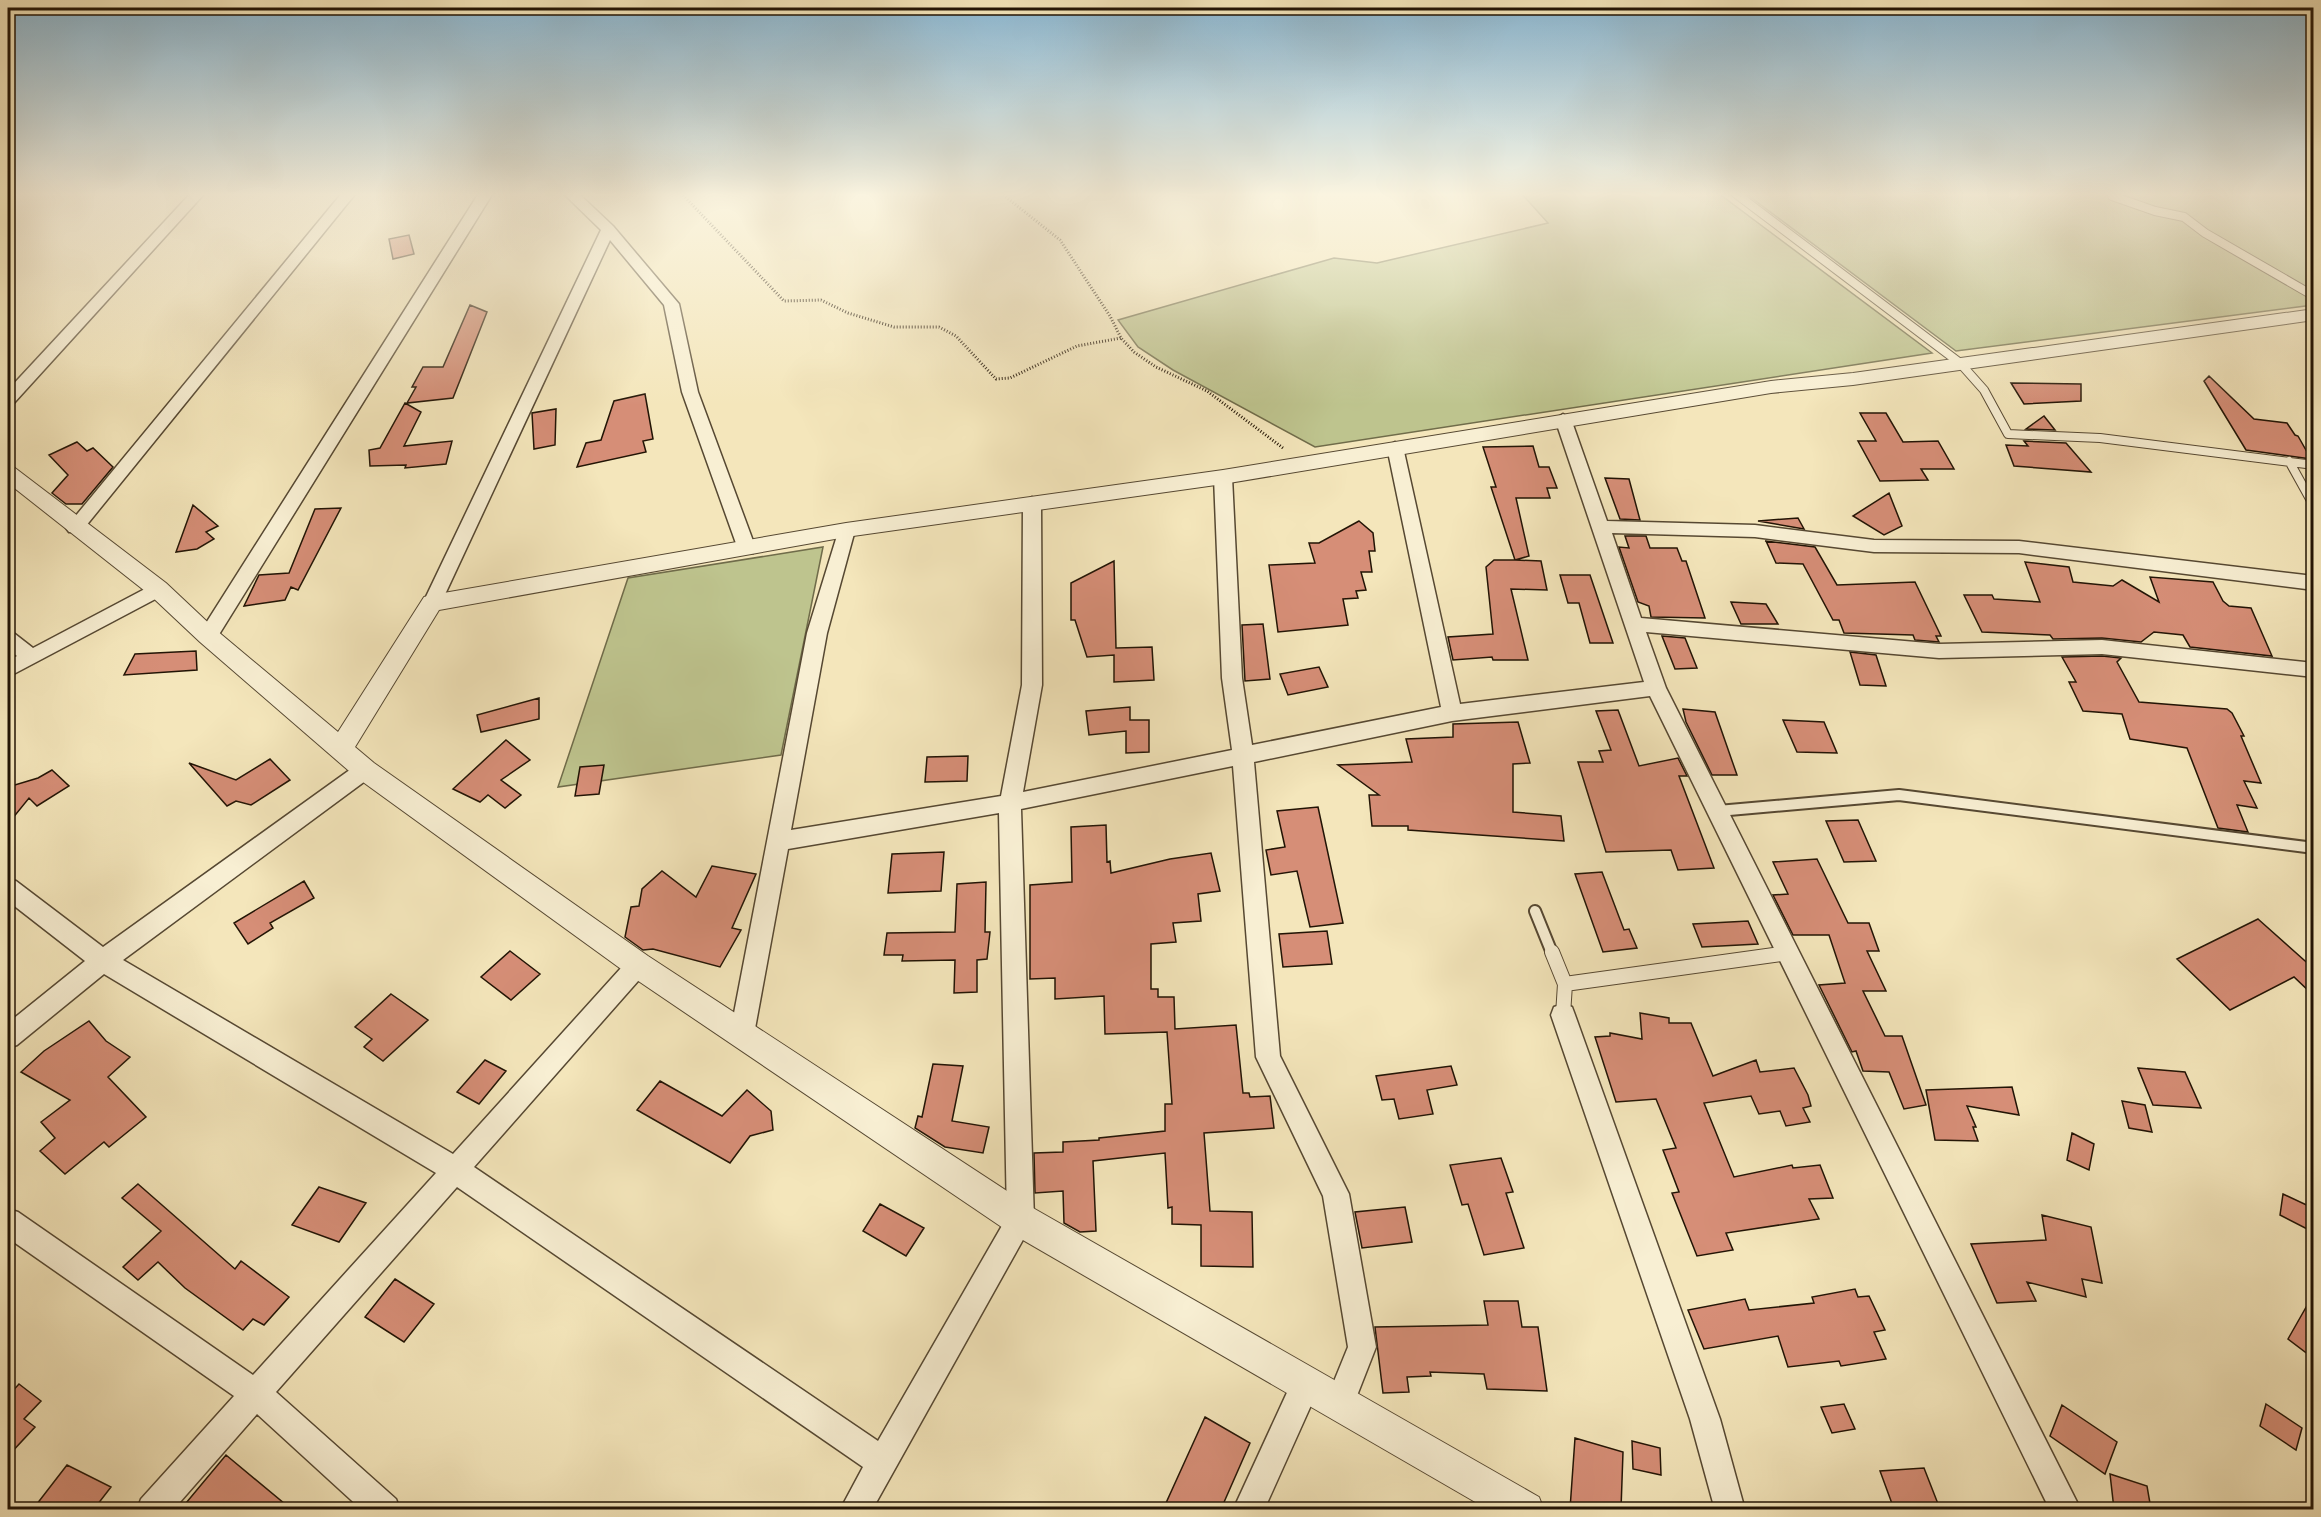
<svg xmlns="http://www.w3.org/2000/svg" width="2321" height="1517" viewBox="0 0 2321 1517" font-family="'Gentium Book Plus',serif">
<style>
.green{fill:#bec48e;stroke:#706c4a;stroke-width:1.5}
.building{fill:#d68e77;stroke:#221405;stroke-width:1.5}
.lines{fill:none;stroke-linecap:round;stroke-linejoin:round}
.service-far2-casing{stroke:#564832;stroke-width:10}
.service-far1-casing{stroke:#564832;stroke-width:14}
.service-casing{stroke:#564832;stroke-width:16}
.minor-casing{stroke:#564832;stroke-width:3}
.tertiary-casing{stroke:#564832;stroke-width:2}
.path{stroke:#221405;stroke-width:3;stroke-dasharray:1 2;stroke-linecap:butt}
.service-far2{stroke:#f8efd3;stroke-width:8}
.service-far1{stroke:#f8efd3;stroke-width:10}
.service{stroke:#f8efd3;stroke-width:14}
.minor{fill:#f8efd3;fill-rule:evenodd}
.tertiary{fill:#f8efd3;fill-rule:evenodd}
</style>
<rect width="100%" height="100%" fill="#f4e6bb"/>
<filter id="stains"><feTurbulence type="fractalNoise" baseFrequency=".00333" numOctaves="4"/><feColorMatrix values="0 0 0 0 .2 0 0 0 0 .09 0 0 0 0 .02 0 0 0 .5 -.17"/></filter>
<radialGradient id="worn" r=".72"><stop offset=".6" stop-color="#630" stop-opacity="0"/><stop offset="1" stop-color="#630" stop-opacity=".3"/></radialGradient>
<path class="green" d="M1521 193H1718L1932 353 1315 447 1173 370 1138 347 1118 320 1334 258 1377 263 1548 223Z
M1745 193H2313V305L1956 351Z
M823 547 781 755 558 787 628 578Z"/>
<path class="building" d="M409 235 414 254 393 259 389 239Z
M470 305 487 312 453 398 407 403 416 387H412L423 367H443Z
M2209 376 2254 419 2287 423 2295 435 2298 436 2311 459 2246 450 2204 381Z
M2011 383 2081 384V401L2024 404Z
M645 394 653 439 643 441 646 452 577 467 586 443 601 440 614 401Z
M405 403 421 412 404 446 452 441 446 464 405 468 406 465 370 466 369 450 380 448Z
M556 409 555 445 534 449 532 413Z
M1860 413H1886L1903 442 1938 441 1954 469H1921L1928 480 1880 481 1858 441H1876Z
M2044 416 2055 430 2026 429Z
M2024 441 2066 443 2091 472 2014 466 2006 445 2028 446Z
M77 442 87 451 93 448 113 467 82 504H66L52 493 68 475 49 455Z
M1533 446 1539 467H1549L1557 488H1547L1550 498H1516L1529 556 1515 560 1541 561 1547 590 1511 589 1528 660H1493L1492 657 1453 660 1448 637 1493 634 1486 567 1494 560H1515L1491 487H1496L1483 447Z
M1605 478 1629 479 1640 520 1620 519Z
M1889 493 1902 526 1884 535 1853 516Z
M193 505 218 526 206 532 214 539 197 549 176 552Z
M341 508 298 590 291 587 285 600 244 606 259 575 289 573 315 509Z
M1798 518 1804 529 1758 521Z
M1359 521 1373 533 1375 551H1369L1372 572H1361L1366 590 1356 591 1358 598 1343 599 1348 625 1278 632 1269 565 1315 563 1309 543H1319Z
M1625 536H1646L1650 548H1677L1682 561H1686L1705 618 1651 617 1649 606 1638 602 1619 547 1629 548Z
M1766 541H1765L1815 547 1837 585 1915 582 1941 636H1936L1939 642 1915 640 1913 635 1844 633 1839 620H1833L1803 564 1776 563Z
M1114 561 1116 648 1152 647 1154 680 1114 682V655L1087 657 1075 620H1071V583Z
M2025 562 2069 567 2073 582 2113 586 2122 580 2159 602 2150 577 2213 582 2223 601 2229 606 2251 608 2272 656 2190 647 2183 635 2154 632 2141 642 2102 638 2053 639 2050 635 1982 632 1964 595H1992L1994 599 2040 602Z
M1560 575H1590L1613 643H1590L1579 603H1568Z
M1731 602 1766 604 1778 624H1741Z
M1263 624 1270 679 1245 681 1242 625Z
M1662 636 1685 638 1697 668 1675 669Z
M196 651 197 670 124 675 135 654Z
M1850 652 1876 655 1886 686 1860 685Z
M2102 656 2121 658 2117 662 2139 702 2227 709 2232 713 2244 736H2241L2261 783 2244 781 2257 808 2237 805 2248 832 2218 828 2187 748 2130 739 2122 714 2083 711 2069 682H2076L2062 657Z
M1319 667 1328 687 1288 695 1280 674Z
M539 698V719L481 732 477 715Z
M1130 707V720H1149V752L1126 753V731L1089 735 1086 711Z
M1683 709 1715 712 1737 775H1712L1686 722Z
M1618 710 1639 766 1678 758 1687 776H1679L1714 868 1678 870 1671 850 1606 852 1578 762H1603L1599 751 1611 750 1596 711Z
M1783 720 1824 722 1837 753 1797 752Z
M1518 722 1530 763 1513 764V812L1561 816 1564 841 1408 830V826H1372L1369 795H1379L1338 765 1412 762 1406 739 1453 737V724Z
M506 740 530 760 501 780 521 795 505 808 488 795 480 802 453 789Z
M968 756 967 781 925 782 927 757Z
M270 759 290 780 251 805 236 801 227 806 189 763 236 780Z
M604 765 599 794 575 796 580 767Z
M52 770 69 786 37 806 29 798 8 824V787L38 778Z
M1318 807 1343 923 1310 927 1297 871 1271 875 1266 850 1285 847 1277 811Z
M1858 820 1876 861 1844 862 1826 821Z
M1106 825 1107 862 1110 861 1111 873 1170 859 1211 853 1220 891 1198 894 1201 921 1173 923 1176 942 1151 944V989H1158V997H1174L1175 1029 1236 1025 1243 1093H1249L1250 1097 1270 1096 1274 1128 1204 1133 1210 1211 1252 1212 1253 1267 1201 1266V1225L1172 1224V1207L1168 1208 1165 1153 1093 1161 1096 1231 1080 1232 1064 1223 1063 1191 1035 1193 1034 1153 1063 1152V1142L1099 1140V1138L1165 1131V1104H1172L1167 1032 1105 1034 1104 996 1055 999V978L1030 979V885L1072 882 1071 827Z
M944 852 941 891 888 893 892 854Z
M1817 859 1848 923H1869L1879 951H1867L1886 991H1863L1885 1036H1902L1926 1105 1904 1109 1889 1072 1863 1071 1856 1051 1852 1052 1819 985 1845 983 1829 935H1793L1773 895 1788 894 1773 862Z
M712 866 756 874 732 928 741 930 720 967 653 949 643 950 625 937 631 907 639 906 642 889 662 871 696 897Z
M1602 872 1624 930 1629 929 1637 948 1603 952 1575 874Z
M304 881 314 898 270 923 273 928 248 944 234 923Z
M986 882 985 932H990L987 959 977 960V992L954 993 955 960 902 961 903 955H884L887 933 955 932 957 884Z
M2258 919 2313 968V995L2294 977 2230 1010 2177 959Z
M1748 921 1758 944 1702 947 1693 924Z
M1327 931 1332 964 1283 967 1279 934Z
M510 951 540 974 511 1000 481 977Z
M391 994 428 1020 383 1061 364 1047 372 1039 355 1027Z
M1640 1013 1669 1018V1023H1691L1713 1076 1756 1060 1760 1072 1794 1068 1808 1095 1811 1106 1803 1108 1810 1122 1786 1126 1780 1111 1759 1114 1751 1096 1704 1103 1734 1177 1792 1165 1793 1168 1820 1165 1833 1198 1809 1199 1819 1219 1726 1233 1733 1250 1697 1256 1672 1193 1679 1192 1663 1150 1676 1148 1656 1099 1616 1102 1595 1037 1610 1036V1033L1642 1039Z
M89 1021 106 1041 130 1057 108 1077 146 1117 109 1147 104 1142 65 1174 40 1151 55 1138 41 1122 70 1100 21 1072 44 1051Z
M485 1060 506 1071 479 1104 457 1092Z
M933 1064 963 1066 952 1121 989 1127 983 1153 945 1147 915 1128 918 1116 922 1117Z
M1451 1066 1457 1085 1427 1090 1433 1114 1399 1119 1394 1099 1382 1100 1376 1076Z
M2138 1068 2185 1072 2201 1108 2153 1105Z
M660 1081 722 1116 747 1090 771 1111 773 1130 750 1136 730 1163 637 1110Z
M2012 1087 2019 1115 1967 1106 1976 1127H1973L1978 1141 1935 1140 1926 1090Z
M2122 1101 2145 1105 2152 1132 2129 1128Z
M2072 1133 2094 1144 2089 1170 2067 1160Z
M1501 1158 1513 1192 1506 1193 1524 1248 1484 1255 1468 1204 1462 1205 1450 1165Z
M138 1184 235 1269 241 1261 289 1297 264 1325 253 1319 243 1330 185 1288 158 1262 138 1280 123 1267 161 1231 122 1198Z
M319 1187 366 1203 339 1242 292 1225Z
M2283 1194 2313 1208V1232L2280 1215Z
M880 1204 924 1228 906 1256 863 1231Z
M1405 1207 1412 1242 1362 1248 1355 1212Z
M2042 1215 2091 1227 2102 1283 2082 1279 2086 1297 2027 1282 2036 1301 1997 1303 1971 1244 2046 1240Z
M395 1279 434 1304 404 1342 365 1317Z
M1855 1289 1858 1297 1869 1296 1885 1330 1874 1332 1886 1359 1841 1366 1839 1361 1788 1367 1778 1336 1704 1349 1688 1310 1745 1299 1749 1310 1814 1303 1812 1297Z
M2313 1295V1358L2288 1339Z
M1484 1301H1518L1522 1327H1538L1547 1391 1487 1389 1484 1374 1430 1372 1431 1376 1407 1377 1409 1392 1383 1393 1375 1327 1488 1325Z
M19 1384 41 1401 24 1419 35 1427 8 1456V1396Z
M1844 1404 1855 1429 1832 1433 1821 1407Z
M2266 1404 2302 1428 2296 1450 2260 1426Z
M2062 1405 2117 1442 2105 1474 2050 1436Z
M1205 1417 1250 1443 1221 1509H1177L1166 1503Z
M1575 1438 1623 1452 1621 1509H1570Z
M1632 1441 1660 1448 1661 1475 1633 1469Z
M226 1455 291 1509H181Z
M67 1465 111 1487 94 1509H33Z
M1924 1468 1940 1509H1894L1880 1471Z
M2110 1474 2147 1486 2151 1509H2114Z"/>
<g class="lines">
<defs>
<path id="service-far2" d="M1735 193 1960 363 1984 390 2008 434 2100 438 2314 465
M2112 196 2155 211 2184 217 2205 233 2314 296
M2289 461 2314 506"/>
<path id="service-far1" d="M1718 811 1899 795 2314 848
M1535 911 1552 953
M1785 953H1788"/>
<path id="service" d="M1552 952 1565 984 1563 1015
M1565 984 1788 953"/>
<path id="minor" d="M191 193H205L14 403 8 404V390Z
M342 193H356L81 532H69L66 528 69 524Z
M479 193H493L215 641H201L198 636 201 631Z
M563 193H578L613 226 679 304 698 392 756 549 753 553H741L738 549 682 392 664 305 610 240 441 603 439 608H425L423 603 601 230Z
M1563 414 1571 419 1607 521 1755 525 1874 540 2019 541 2314 576V590L2019 553 1874 552 1755 537 1612 533 1641 618 1939 644 2102 640 2314 663V677L2102 654 1939 658 1646 632 1666 688 2081 1510H2050L1650 696 1452 721 1254 762 1280 1056 1349 1194 1376 1347 1351 1411 1341 1416 1331 1411 1326 1401 1348 1347 1323 1196 1256 1057 1233 766 1021 809 1034 1220 872 1510H840L863 1467 457 1187 276 1392 396 1499 400 1510H362L257 1414 173 1510H137L141 1499 234 1396 8 1238V1209L18 1212 253 1375 436 1173 104 974 17 1045 8 1048V1023L85 961 8 901V879L16 881 103 947 358 764 365 762 372 764 376 770 372 776 123 960 453 1154 630 958 638 954 646 958 650 965 646 972 474 1167 878 1441 1007 1217 999 813 788 849 754 1034 751 1042 742 1045 733 1042 730 1034 807 633 840 526H852L855 530 827 633 791 830 1001 796 1022 685 1023 503 1032 497 1041 503 1042 685 1023 792 1232 750 1222 678 1214 477 1223 471 1232 477 1242 678 1252 745 1441 707 1387 447 1395 442 1403 447 1460 704 1644 682 1555 419Z
M158 582 165 584 167 589 165 594 8 677V661L17 656 8 649V632L15 634 33 648Z
M1563 1004 1572 1007 1575 1015 1720 1419 1745 1510H1715L1690 1419 1551 1015 1554 1007Z
M1306 1368 1316 1373 1321 1383 1264 1510H1233L1296 1373Z"/>
<path id="tertiary" d="M2314 309V320L1853 385 1771 393 1223 484 846 537 439 610 355 747 374 763 648 956 1033 1208 1539 1497 1544 1510H1489L1009 1232 628 974 356 777 200 642 150 595 8 483V466L15 468 166 583 216 630 338 732 424 597 432 595 846 523 1223 470 1771 381 1853 373Z"/>
</defs>
<use href="#service-far2" class="service-far2-casing"/>
<use href="#service-far1" class="service-far1-casing"/>
<use href="#service" class="service-casing"/>
<use href="#minor" class="minor-casing"/>
<use href="#tertiary" class="tertiary-casing"/>
<path class="path" d="M681 193 784 301 821 300 848 313 894 327H939L956 336 996 379 1010 378 1077 346 1121 338
M1001 193 1060 240 1110 316 1121 338 1134 352 1156 367 1207 391 1283 448"/>
<use href="#service-far2" class="service-far2"/>
<use href="#service-far1" class="service-far1"/>
<use href="#service" class="service"/>
<use href="#minor" class="minor"/>
<use href="#tertiary" class="tertiary"/>
</g>
<linearGradient id="sky" x2="0" y2="1"><stop stop-color="#8ab8d4"/><stop offset="0.48" stop-color="#faf4e0"/><stop offset="1" stop-color="#faf4e0" stop-opacity="0"/></linearGradient>
<rect width="2321" height="405" fill="url(#sky)"/>
<rect width="2321" height="1517" fill="none" stroke="#f4e6bb" stroke-width="30"/>
<rect x="9" y="9" width="2303" height="1499" fill="none" stroke="#221405" stroke-width="3"/>
<rect x="15" y="15" width="2291" height="1487" fill="none" stroke="#221405" stroke-width="1.5"/>
<rect width="100%" height="100%" filter="url(#stains)"/>
<rect width="100%" height="100%" fill="url(#worn)"/>
</svg>
